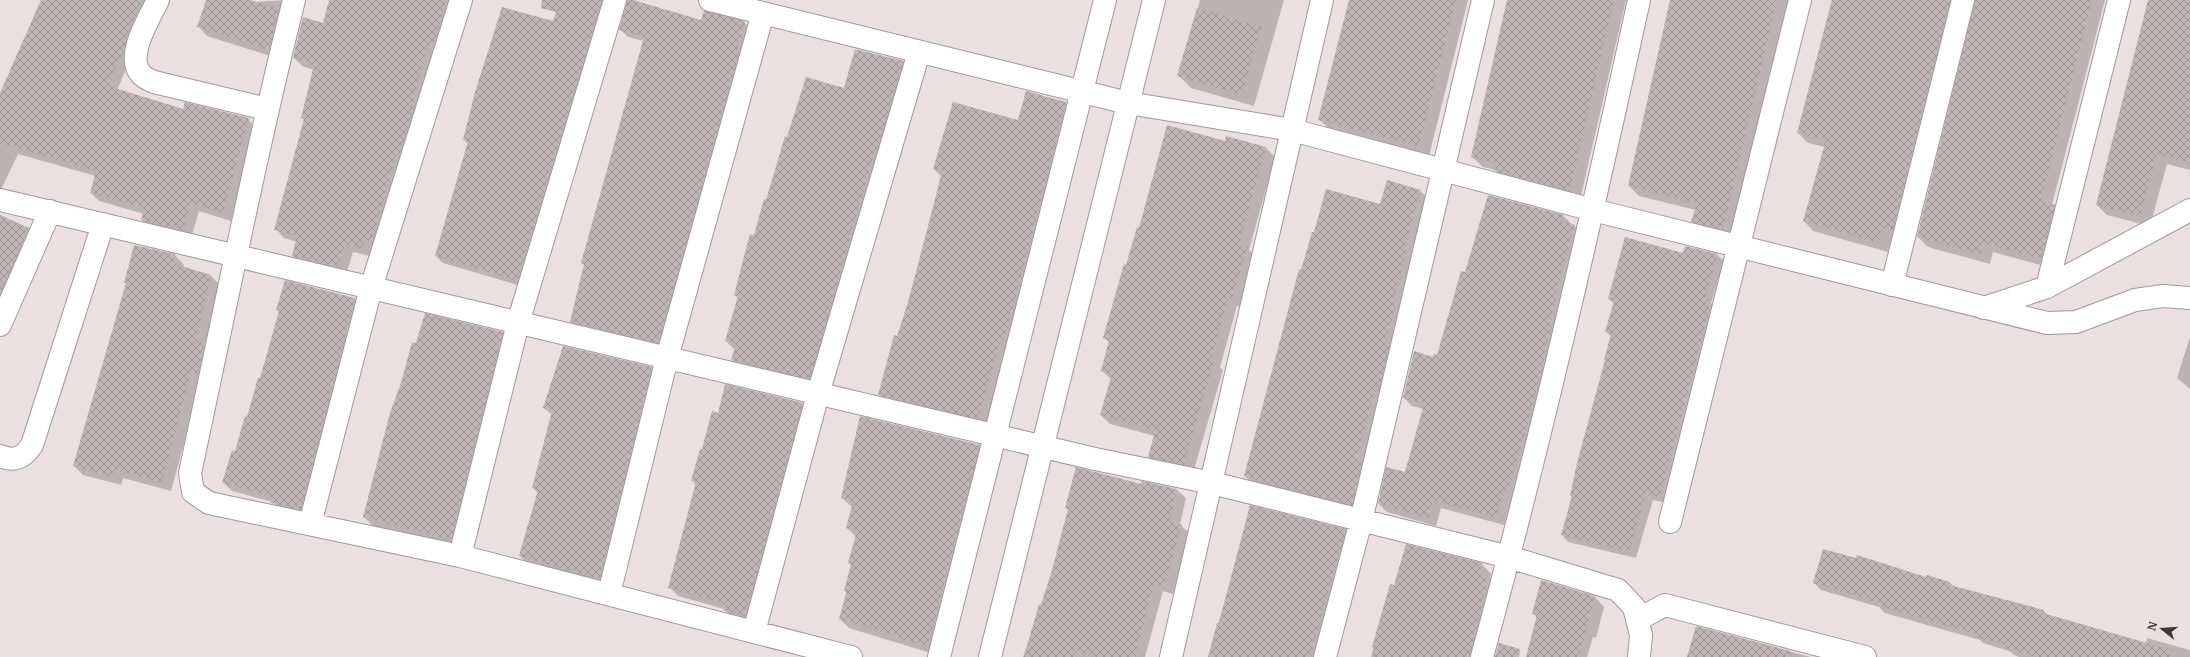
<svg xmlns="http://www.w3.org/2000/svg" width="2190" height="657" viewBox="0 0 2190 657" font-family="Merriweather,serif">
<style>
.shadow{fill:#0003}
.building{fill:url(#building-cross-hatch)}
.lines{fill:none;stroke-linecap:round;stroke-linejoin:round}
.minor-casing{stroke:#a29698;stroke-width:24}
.minor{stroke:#fff;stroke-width:22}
</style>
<defs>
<pattern id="building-cross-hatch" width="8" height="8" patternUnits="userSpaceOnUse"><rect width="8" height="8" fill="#c1b4b6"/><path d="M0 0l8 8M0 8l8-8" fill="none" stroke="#9e9395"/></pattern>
</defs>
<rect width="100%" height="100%" fill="#ecdfe1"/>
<path class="shadow" d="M45 0H155L118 88 121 91 184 110 248 119 256 128 231 221 199 211 191 238 150 228 142 220 144 214 99 201 91 193 96 176 18 154 0 192V95Z
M207 0 252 2 289 0 277 58 207 36 199 27Z
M330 0H456L370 256 353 252 346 275 301 264 293 256 297 242 284 238 276 229 304 120 302 118 314 70 302 66 294 58 324 25Z
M560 0H606L524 287 443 263 436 256 468 144 464 140 554 22Z
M1200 0H1284L1254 106 1191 88 1179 76Z
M1350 0H1468L1429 156 1330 130 1320 120Z
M1509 0H1626L1580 200 1506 181 1496 170 1483 167 1472 157Z
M1672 0H1789L1734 239 1703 232 1693 221 1696 210 1639 196 1629 186Z
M1832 0H1966L1902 240 1892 237 1888 252 1813 231 1804 221 1825 147 1808 143 1798 133Z
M1976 0H2105L2052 205 2064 215 2051 268 1993 252 1990 264 1928 247 1918 237Z
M2149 0H2190V170L2167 164 2150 226 2107 215 2097 205Z
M702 21 744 22 752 30 666 350 579 329 571 322 585 265 582 263 644 41 628 37 620 29Z
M856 50 903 61 912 70 818 387 741 369 732 360 735 350 726 341 738 298 735 295 787 138 844 89Z
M1026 92 1066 103 1076 113 988 428 889 404 879 394 909 302 941 176 934 169 1018 121Z
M1227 137 1266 148 1275 157 1249 250 1256 257 1241 307 1237 306 1220 367 1223 370 1193 473 1158 466 1149 457 1155 436 1110 424 1101 415 1111 379 1102 371 1110 343 1104 338 1140 229 1226 142Z
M1420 191 1430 200 1362 514 1255 486 1245 476 1302 271 1381 205Z
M0 215 28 229 37 237 0 320Z
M1563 216 1583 234 1516 499 1512 498 1504 525 1441 508 1436 526 1387 512 1379 504 1405 474 1424 409 1412 406 1404 398 1434 358 1438 356 1466 273Z
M1684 254 1717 255 1724 261 1711 303 1716 307 1666 503 1653 500 1636 558 1568 542 1562 535 1611 336 1606 332 1614 304 1609 299Z
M175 255 184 265V268L211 276 220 285 201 381 171 491 123 478 121 485 83 475 74 466 127 284 125 282Z
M286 281 355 299 364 308 310 518 281 512 273 502 232 491 223 482 236 453 261 380 280 312 277 310Z
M502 333 511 342 460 549 373 526 364 517Z
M2190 337V389L2177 378Z
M651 368 660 376 608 587 528 564 520 556 538 493 533 488 552 415 544 408Z
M802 404 811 412 754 624 733 619 724 609 678 596 669 587 696 485 692 480 718 414Z
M979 446 988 454 937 655 849 628 840 619 852 566 849 563 856 537 847 528 852 507 842 498Z
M1141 486 1177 490 1186 498 1180 525 1191 534 1173 594 1163 591 1145 657H1023L1053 570 1068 510 1066 507Z
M1251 507 1345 530 1355 540 1320 657H1209Z
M1407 545 1482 564 1491 574 1490 580 1497 587 1481 657H1371L1391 585 1395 586Z
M1927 578 1950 583 1955 587 2044 611 2048 615 2146 643 2147 638 2190 650V657H2019L2014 655 2009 651 1983 643 1980 640 1885 613 1879 607 1821 590 1814 583Z
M1595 597 1604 607 1596 638 1593 637 1587 657H1527L1537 618 1533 613Z
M1696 627 1811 657H1688Z"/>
<path class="building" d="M41 0H142L124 41 126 42 124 50 109 83 116 85 115 88 183 109 185 102 249 118 223 213 191 203 183 230 141 220 144 208 90 193 96 171 0 143V93Z
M206 0H250L279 9 269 50 197 27Z
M329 0H446L434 44 429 43 413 100 416 101 399 156 396 155 372 242 365 239 362 249 345 244 338 267 292 256 297 236 274 230 304 119 301 118 314 65 293 58 303 17 323 23Z
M542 0H602L517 281 435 256 468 141 463 140 475 92 502 7 553 21 556 12 541 8Z
M627 0H633L701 20 704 10 745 21 737 52 739 53 658 343 570 322 584 264 581 263 644 37 619 30Z
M1349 0H1456L1419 146 1318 120Z
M1507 0H1614L1570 191 1495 171 1497 163 1471 157Z
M1670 0H1777L1723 230 1691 222 1697 203 1628 186Z
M1832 0H1950L1893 230 1882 228 1878 243 1803 221 1826 140 1797 133Z
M1975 0H2092L2041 201 2055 205 2041 259 1983 243 1980 254 1917 237Z
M2148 0H2190V163L2157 154 2140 216 2096 205Z
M1197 8 1261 27 1242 95 1177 76Z
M855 49 903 61 876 154H874L810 379 731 360 736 344 725 341 738 296 734 295 742 264 750 234 754 235 764 199 766 200 785 136 787 137 806 77 844 88Z
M1026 91 1066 102 1015 301 1004 340 1001 339 978 419 878 395 894 335 897 336 908 302 935 200 942 171 933 169 953 102 1018 120Z
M1167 125 1225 141 1226 136 1266 147 1239 245 1248 247 1232 299 1228 298 1211 360 1214 361 1184 465 1148 457 1155 431 1100 415 1112 374 1101 371 1109 340 1103 338 1124 264 1126 265 1137 227 1139 228Z
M1387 180 1421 190 1404 249 1407 250 1393 301 1397 302 1385 343 1390 344 1379 391H1375L1357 459 1362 461 1352 505 1257 481 1258 480 1244 476 1299 269 1301 270 1312 232H1314L1326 189 1380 204Z
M1488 195 1564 215 1562 221 1575 225 1555 296H1557L1550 322 1553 323 1543 356H1545L1532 406H1533L1508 491 1504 490 1496 518 1433 500 1428 518 1378 504 1386 467 1405 472 1424 404 1403 398 1414 351 1433 357 1434 354 1437 355 1461 271 1465 272Z
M0 215 29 228 0 294Z
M1625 237 1683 253 1685 246 1718 254 1705 298 1709 300 1708 308H1710L1660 497 1646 494 1629 552 1561 535 1572 497 1570 496 1577 463 1605 360H1604L1611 334 1605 332 1614 301 1608 299Z
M134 245 175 254V264L211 275 196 340 205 343 198 374 191 372 162 483 114 469 112 477 73 466 126 283H124Z
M285 280 355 298 301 510 271 503 273 497 222 483 232 450 235 451 245 416 247 417 258 378H260L279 311 276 310Z
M425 313 503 332 451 540 363 517 390 413 401 383 412 342 416 343Z
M563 346 652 367 600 579 519 556 538 490 532 488 552 411 543 408Z
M725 384 803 403 745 616 723 610 725 604 668 588 696 482 691 481 700 449H702L712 411 718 413Z
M860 416 980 445 928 646 894 637 895 635 839 619 847 592 844 591 851 564 848 563 857 531 846 528 853 502 841 498Z
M1076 467 1141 484 1142 481 1177 489 1170 521 1182 525 1164 586 1154 583 1135 657H1097L1076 651 1074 657H1024L1039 604 1041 605 1052 570 1068 509 1065 508Z
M1250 505 1346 529 1310 657H1208L1217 623H1219Z
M1406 544 1482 563 1479 574 1488 577 1470 657H1372L1374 648 1372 647 1390 584 1394 585Z
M1823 549 1856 558 1857 555 1926 577 1927 575 1950 582V585L2044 610 2043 613 2171 650 2169 657H2036L2005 648 2006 645 1974 636 1975 634 1876 605 1877 602 1813 583Z
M1541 580 1595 596 1579 657H1526L1537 615 1532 614Z
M1696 626 1790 651V657H1687Z
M1499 643 1520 649 1519 657H1495Z"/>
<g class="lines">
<defs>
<path id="minor" d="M158 0C149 19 125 56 141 74 144 78 150 80 154 82L267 109
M294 0C255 156 224 315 190 473L193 492 209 503 460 556 851 657
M710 0 1128 103 1292 130 1593 210 2047 323 2076 322 2135 300 2163 296 2190 298
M0 200 1095 459 1212 483 1509 557 1618 590 1634 607 1641 635 1639 657
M1892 285 1963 0
M2047 287 2119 0
M1984 308 2047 287 2190 210
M0 325 50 211
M0 456C15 462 23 458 32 445L103 224
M1670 522 1800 0
M310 524 371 288 461 0
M460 556 518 323 615 0
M609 594 667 358 763 13
M1637 620 1665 605 1865 657
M754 632 818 394 919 52
M939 657 1105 0
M990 657 1154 0
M1171 657 1322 0
M1325 657 1361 521 1483 0
M1482 657C1541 440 1591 220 1639 0"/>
</defs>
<use href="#minor" class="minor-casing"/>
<use href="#minor" class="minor"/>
</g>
<g transform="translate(2162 629) rotate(287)" stroke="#ecdfe1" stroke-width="3" paint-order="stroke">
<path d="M0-3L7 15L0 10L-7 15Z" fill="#3f3a3b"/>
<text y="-6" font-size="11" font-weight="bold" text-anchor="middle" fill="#3f3a3b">N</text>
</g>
</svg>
